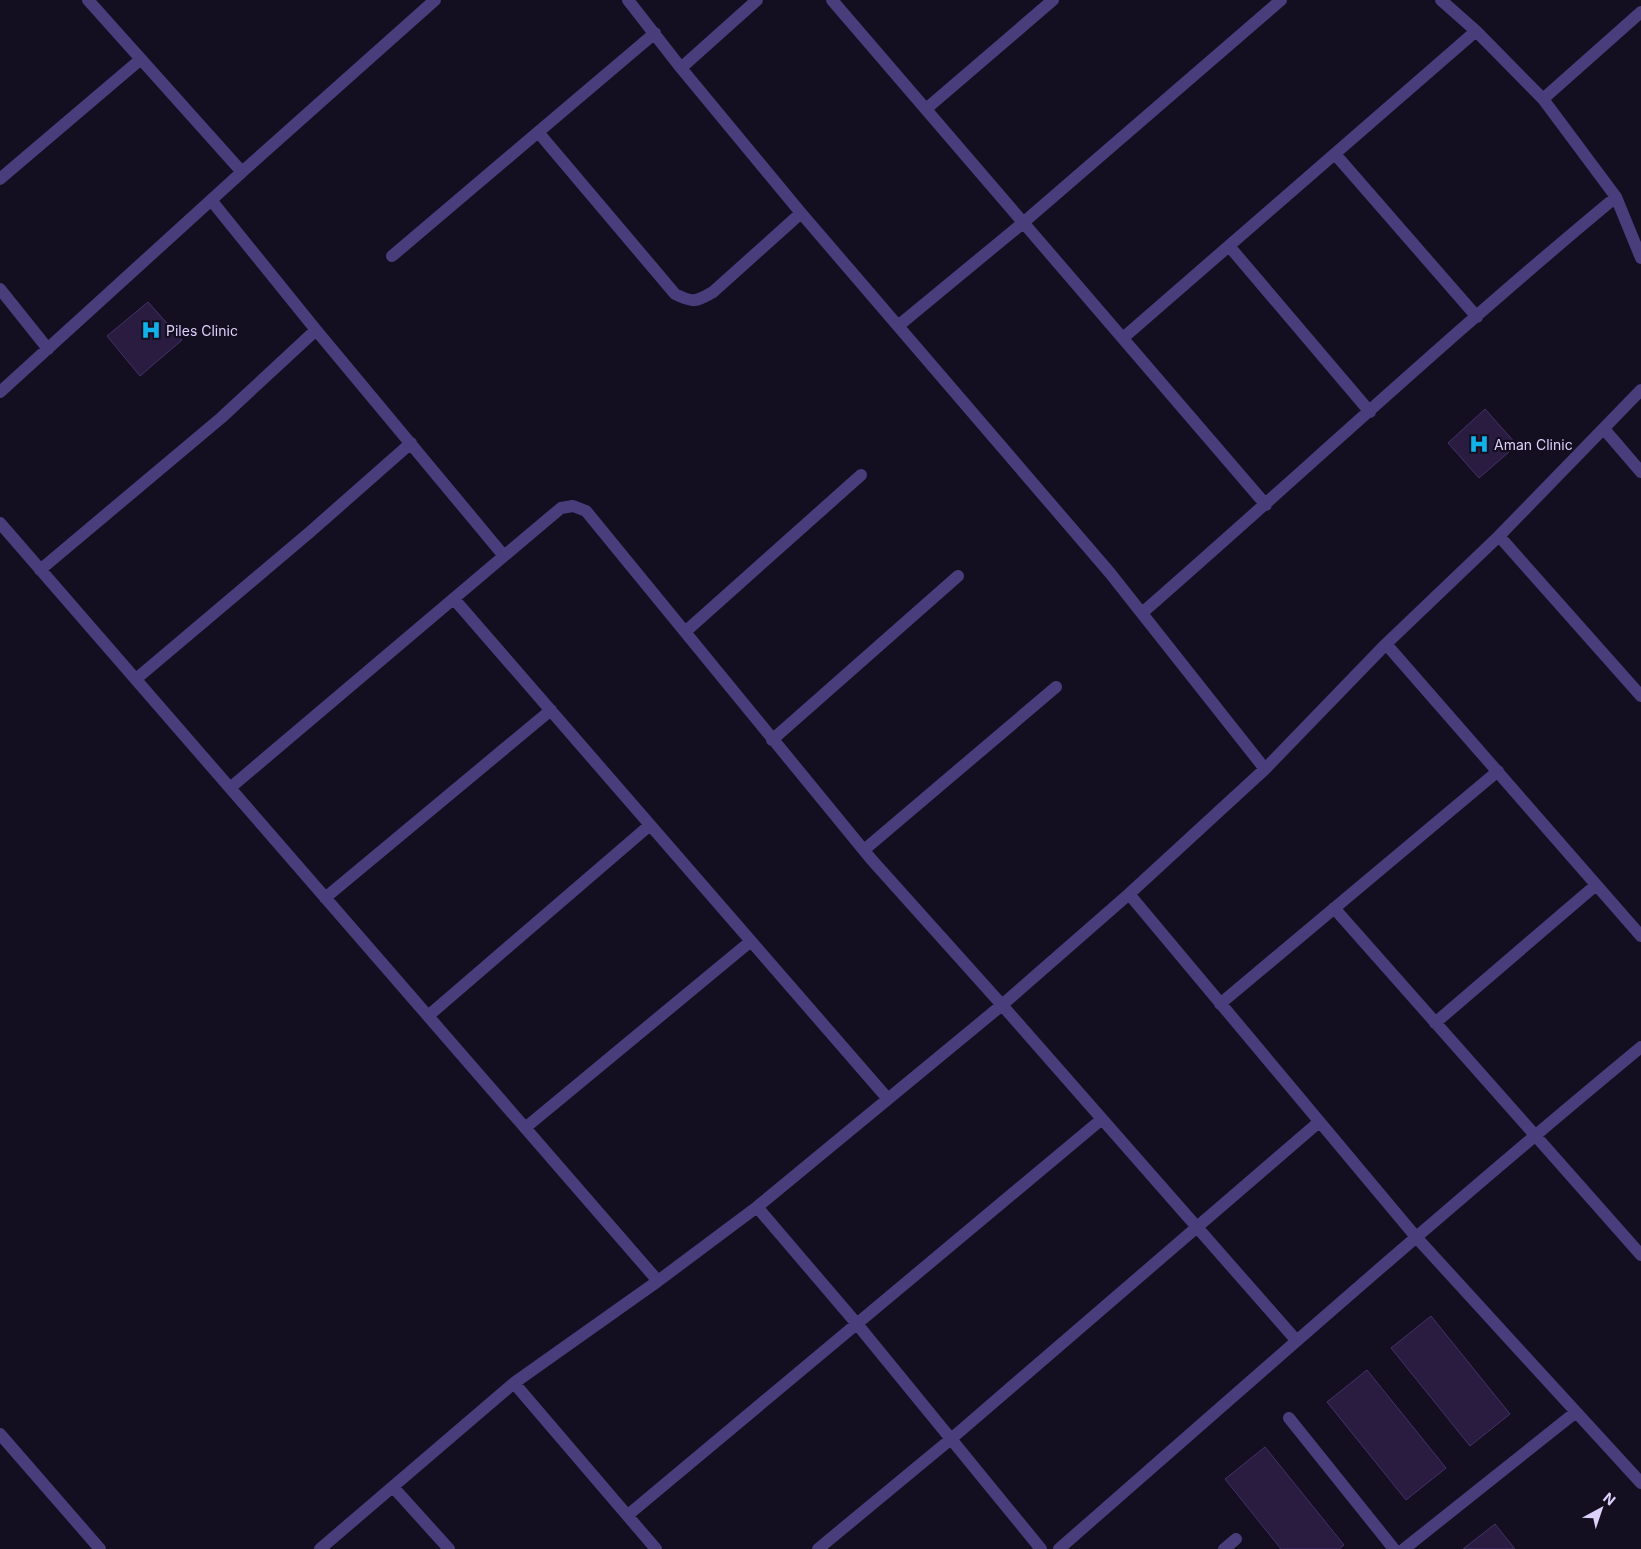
<svg xmlns="http://www.w3.org/2000/svg" width="1641" height="1549" viewBox="0 0 1641 1549" font-family="Inter,sans-serif">
<style>
.building{fill:#291c40;stroke:#44306a}
.lines{fill:none;stroke-linecap:round;stroke-linejoin:round}
.minor{stroke:#493d7c;stroke-width:12}
.labels{text-anchor:middle;dominant-baseline:central;stroke-width:4.5;stroke-linejoin:round;paint-order:stroke}
.poi-label{font-size:14px;fill:#ddd1fc;stroke:#140f20;text-anchor:start}
</style>
<rect width="100%" height="100%" fill="#140f20"/>
<path class="building" d="M148 302 182 340 140 376 107 336Z
M1485 409 1517 445 1479 478 1448 443Z
M1431 1316 1510 1414 1470 1446 1391 1348Z
M1367 1370 1446 1468 1406 1500 1327 1402Z
M1265 1447 1344 1545 1339 1549H1281L1225 1479Z
M1495 1524 1515 1549H1463Z"/>
<g class="lines">
<path class="minor" d="M88 0 242 172 435 0
M628 0 681 68 801 213 1110 573 1265 769
M832 0 1266 505
M1441 0 1476 31 1543 99 1616 197 1641 258
M681 68 757 0
M1543 99 1641 12
M926 109 1053 0
M538 132 675 294C693 303 696 302 713 292L801 213
M1335 154 1477 317
M0 179 141 59
M211 200 316 330 504 556 561 508 573 506 586 511 871 859 1002 1005 1296 1340
M1229 246 1370 412
M392 256 655 33
M0 289 48 349
M898 326 1024 222 1281 0
M1123 338 1476 31
M1641 390 1499 536 1386 644 1265 769 1129 894 1416 1237 1641 1483
M0 392 242 172
M1604 429 1641 472
M0 523 658 1281
M1499 536 1641 696
M40 570 221 418 316 330
M454 599 888 1099
M1142 613C1300 475 1454 331 1616 197
M685 632 861 475
M1386 644 1641 936
M136 679 310 532 411 443
M772 740 958 576
M230 788 504 556
M864 850 1056 687
M325 898 551 710
M1334 908 1641 1255
M1220 1004 1498 771
M428 1016 650 825
M1435 1023 1596 885
M525 1128 751 941
M757 1207 857 1324 1041 1549
M514 1383 656 1549
M1289 1418 1394 1549
M0 1434 100 1549
M393 1487 449 1549
M628 1515 1102 1119
M320 1549 514 1383 658 1281 757 1207 1002 1005 1129 894
M818 1549 951 1439 1319 1122
M1059 1549C1252 1380 1444 1210 1641 1047
M1224 1549 1236 1539
M1404 1549 1576 1412"/>
</g>
<defs>
<symbol id="hospital-bare" viewBox="-9 -9 18 18"><path d="M-5-5h3v3.5h4V-5h3V5h-3V1.5h-4V5h-3Z" fill="#10b2e9" stroke="#140f20" stroke-width="2.5" paint-order="stroke"/></symbol>
</defs>
<g fill-rule="evenodd">
<use href="#hospital-bare" x="137" y="316" width="28" height="28"/>
<use href="#hospital-bare" x="1465" y="430" width="28" height="28"/>
</g>
<g class="labels">
<g class="poi-label">
<text x="166" y="330">Piles Clinic</text>
<text x="1494" y="444">Aman Clinic</text>
</g>
</g>
<g transform="translate(1601 1509) rotate(40)" stroke="#140f20" stroke-width="4" paint-order="stroke">
<path d="M0-4L9 19L0 12L-9 19Z" fill="#ddd1fc"/>
<text y="-8" font-size="14" font-weight="bold" text-anchor="middle" fill="#ddd1fc">N</text>
</g>
</svg>
